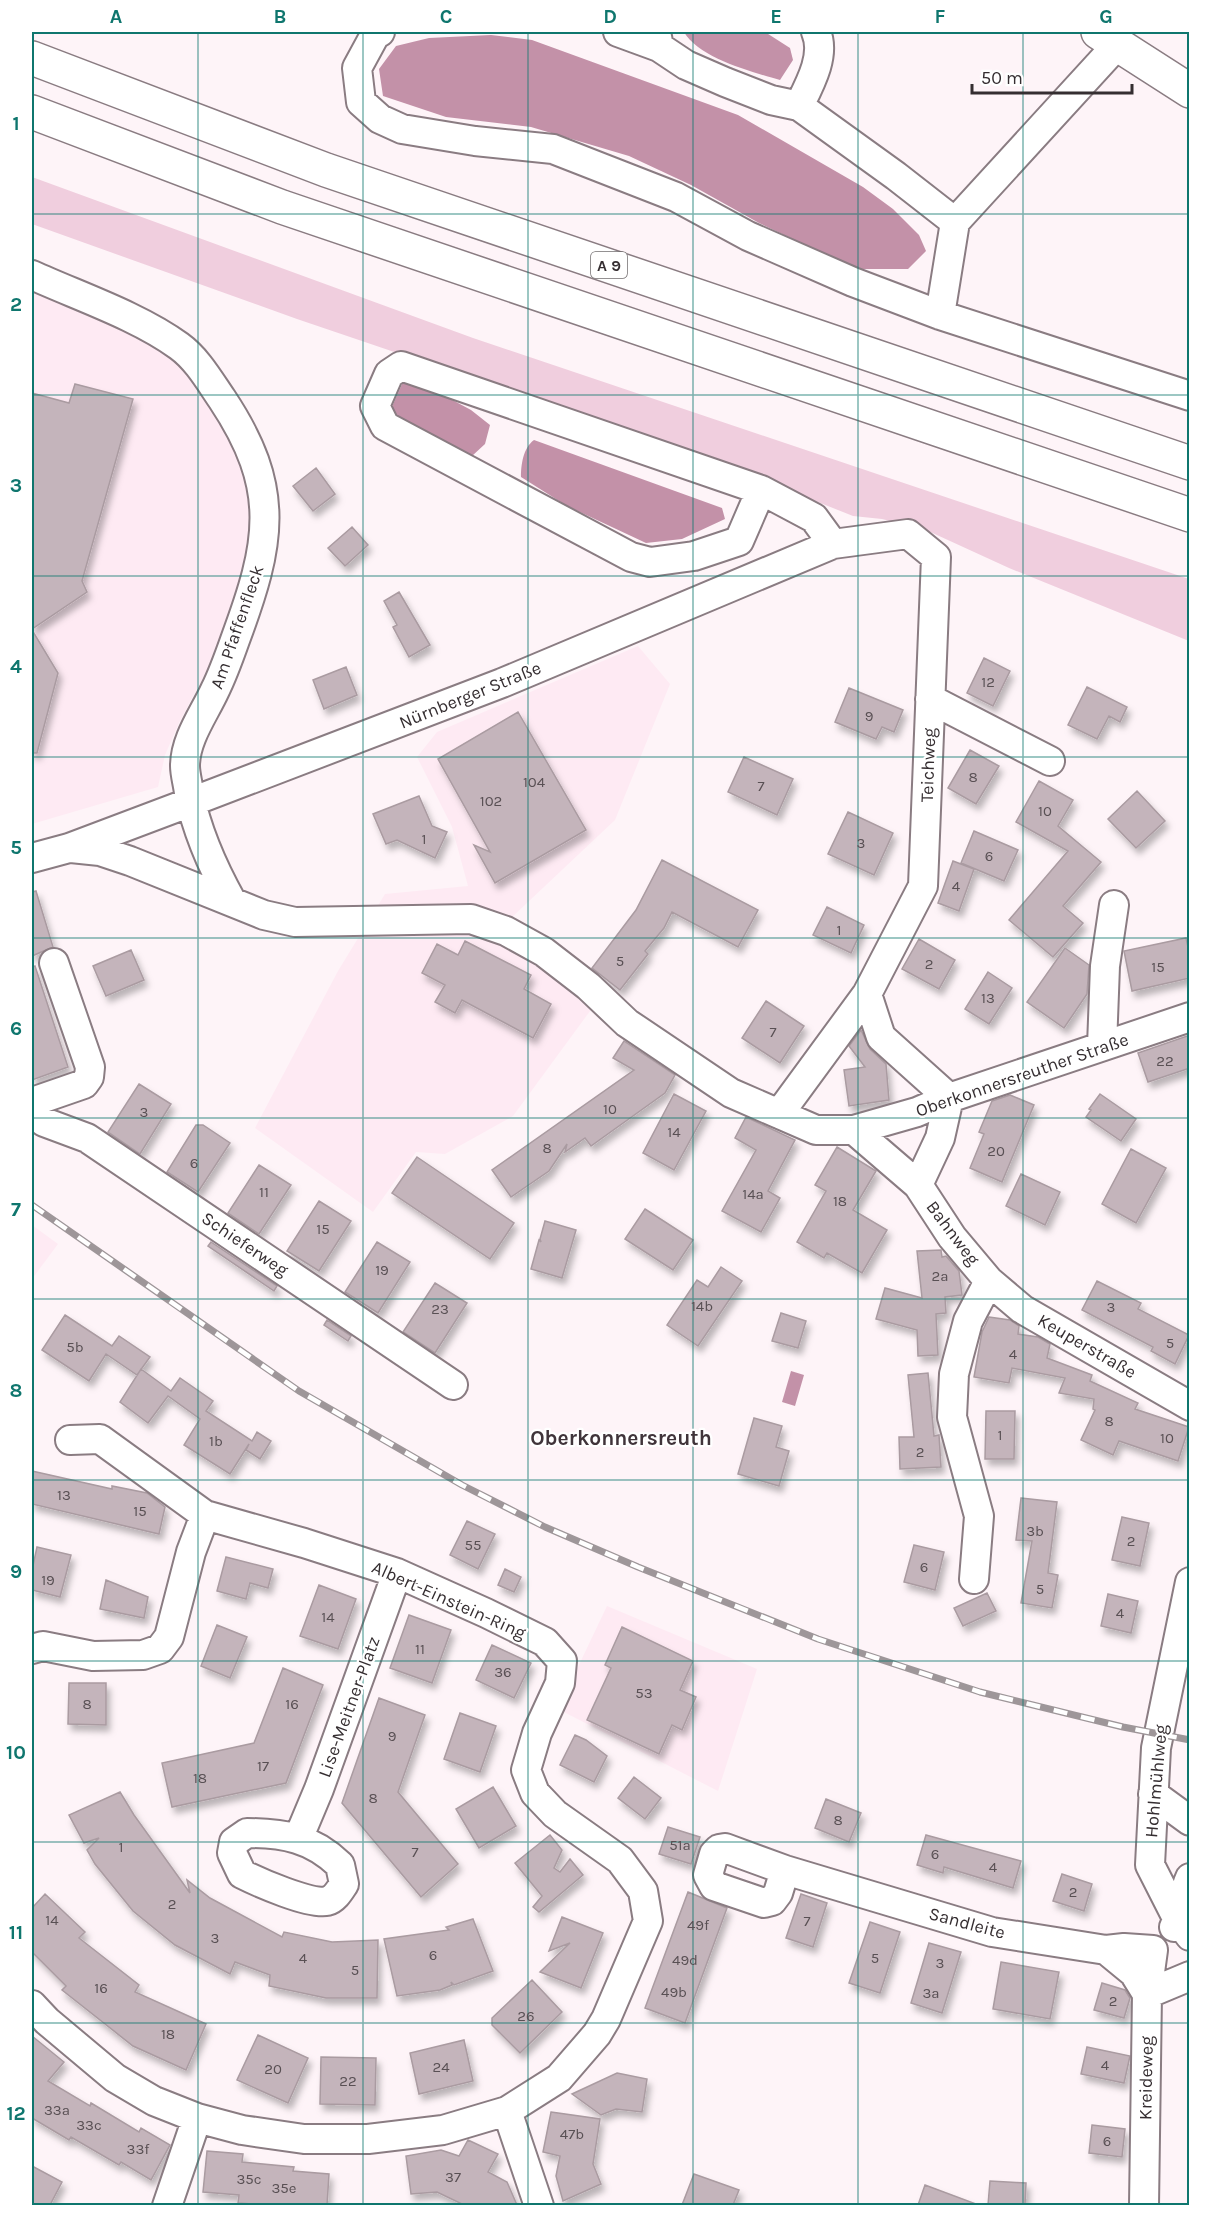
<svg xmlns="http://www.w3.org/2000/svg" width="1221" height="2237" viewBox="0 0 1221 2237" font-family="Karla,sans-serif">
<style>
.built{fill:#feeaf3}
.green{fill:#f0cede}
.water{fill:#c391a8}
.building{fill:#c4b4bb;stroke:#aa9ba1;stroke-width:1.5;filter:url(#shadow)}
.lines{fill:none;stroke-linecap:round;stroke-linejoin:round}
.minor-casing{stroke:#8a7c82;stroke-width:32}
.major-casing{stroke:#8a7c82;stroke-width:36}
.highway-casing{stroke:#8a7c82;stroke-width:36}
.minor{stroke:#fff;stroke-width:28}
.major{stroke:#fff;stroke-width:33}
.highway{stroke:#fff;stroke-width:33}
.rail-casing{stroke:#9e9699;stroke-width:7}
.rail{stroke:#fff;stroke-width:4.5;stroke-dasharray:14;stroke-linecap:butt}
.grid{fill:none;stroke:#0f766e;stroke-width:1.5;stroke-opacity:0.55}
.labels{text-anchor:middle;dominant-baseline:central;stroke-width:4.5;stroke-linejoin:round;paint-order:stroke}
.number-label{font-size:15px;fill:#595054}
.shield{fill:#fff;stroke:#726d6f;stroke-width:1.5}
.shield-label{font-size:16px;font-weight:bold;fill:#352e31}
.street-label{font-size:18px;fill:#352e31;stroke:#fff}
.quarter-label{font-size:21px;font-weight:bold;fill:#40343a;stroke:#fff}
.neatline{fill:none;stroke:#0f766e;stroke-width:2}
.grid-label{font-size:20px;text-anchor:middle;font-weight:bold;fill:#0f766e}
</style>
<defs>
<filter id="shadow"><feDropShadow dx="3.5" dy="6" stdDeviation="3" flood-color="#0004"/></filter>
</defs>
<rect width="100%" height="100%" fill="#fef4f8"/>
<path class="built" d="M32 285 173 353 229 429 251 486 252 563 228 630 179 723 165 755 158 787 32 824Z
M638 646 670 684 615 820 510 919 593 1007 513 1116 445 1154 416 1152 373 1212 255 1128 338 971 385 894 468 886 452 827 417 757 437 732Z
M32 1225 58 1244 32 1279Z
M607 1606 757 1669 718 1791 558 1709Z"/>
<path class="green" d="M32 177 473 338 1189 579V641L1009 568 926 530 882 519 853 516 710 459 297 319 32 224Z"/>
<path class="water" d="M684 32H765L790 48 793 60 780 80C752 72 699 58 684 32Z
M491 35 532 40 738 115 863 187 893 209 919 235 926 251 908 269H857L759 223 691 185 629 156 531 127 446 117 383 96 379 69 396 46 429 38Z
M403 382H419L471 410 490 425 485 444 472 456 396 424 391 409Z
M534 440 722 508 725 519 682 539 646 543 567 506 521 477C521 465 523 448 534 440Z
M791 1371 804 1375 795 1406 782 1402Z"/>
<path class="building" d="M75 384 133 399 82 581 87 592 32 629V393L69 403Z
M316 468 335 494 313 511 293 486Z
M352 527 368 545 345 566 328 548Z
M399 592 430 645 409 657 393 627 397 625 384 601Z
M32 630 58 673 37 753H32Z
M984 658 1010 671 993 706 967 693Z
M346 667 357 695 324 709 313 680Z
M1087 687 1127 707 1120 722 1109 716 1097 739 1068 725Z
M849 688 903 710 894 732 882 727 876 739 835 722Z
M518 712 586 830 495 883 474 845 490 852 438 759Z
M970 750 999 766 976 804 948 788Z
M744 757 793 779 777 815 728 792Z
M1039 781 1073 800 1058 826 1101 862 1063 906 1083 923 1053 957 1009 920 1068 851 1016 822Z
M1137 791 1165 821 1136 848 1108 819Z
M419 796 432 826 447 832 435 858 397 840 386 844 373 814Z
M848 812 893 833 874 875 828 854Z
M974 831 1018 850 1004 881 961 863Z
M662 860 758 910 738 947 672 912 664 928 645 951 648 954 620 990 592 968 636 910Z
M953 861 974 869 959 911 938 903Z
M36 891 53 947 32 956V892Z
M827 907 864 925 851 953 813 935Z
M1186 938 1190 956V978L1132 991 1124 951Z
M919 939 955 960 939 989 902 969Z
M465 941 531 975 524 989 551 1004 533 1038 462 1000 455 1013 435 1002 445 985 422 973 437 944 458 955Z
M1065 948 1089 965 1087 994 1064 1028 1027 1002Z
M131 950 144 980 106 996 93 966Z
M35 966 68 1067 32 1080V967Z
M988 972 1012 988 989 1024 965 1009Z
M766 1001 804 1026 780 1063 742 1038Z
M861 1030 870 1049 886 1064 889 1100 849 1106 844 1070 865 1067 849 1046Z
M1190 1035V1068L1148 1082 1138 1053Z
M624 1041 675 1075 665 1093 591 1146 585 1138 565 1152 567 1144 549 1171 511 1197 492 1170 634 1070 613 1058Z
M139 1084 171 1104 140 1154 108 1132Z
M674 1094 706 1111 674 1170 643 1153Z
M1100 1094 1136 1119 1121 1141 1086 1117 1091 1110 1089 1109Z
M1010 1095 1034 1105 1002 1182 970 1168 984 1134 979 1132 992 1101Z
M746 1117 795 1140 768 1191 780 1198 761 1232 722 1211 756 1150 735 1138Z
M196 1125H203L230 1143 198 1192 167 1172Z
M837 1147 876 1171 853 1210 887 1230 862 1273 827 1253 824 1258 797 1242 826 1191 815 1185Z
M1131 1149 1166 1168 1136 1223 1102 1204Z
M417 1157 514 1223 490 1259 392 1193Z
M259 1165 291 1185 259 1234 228 1213Z
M1021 1174 1060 1192 1045 1225 1006 1206Z
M319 1201 351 1221 319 1271 287 1251Z
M645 1209 693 1240 673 1270 625 1239Z
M545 1221 576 1230 562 1278 531 1269 539 1240 541 1242 540 1239Z
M211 1242 277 1286 274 1291 208 1246Z
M377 1242 410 1262 378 1313 345 1292Z
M941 1250 942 1257 946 1256 959 1271 962 1295 945 1297 946 1313 936 1314 938 1355 918 1356 917 1330 876 1319 885 1288 922 1298 917 1251Z
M721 1267 742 1281 698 1346 667 1325 697 1280 708 1287Z
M1097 1281 1141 1303 1138 1309 1189 1335 1175 1364 1151 1351 1153 1347 1082 1310Z
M435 1283 467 1303 435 1353 403 1332Z
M781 1313 806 1321 798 1348 772 1341Z
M65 1315 112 1346 119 1336 150 1357 137 1375 106 1354 89 1381 42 1350Z
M989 1317 1010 1320 1019 1326 1018 1334 1038 1337 1050 1344 1047 1358 1092 1375 1090 1381 1138 1403 1135 1409 1189 1427 1178 1461 1119 1441 1113 1455 1081 1440 1095 1410 1093 1409 1094 1399 1059 1393 1065 1378 1012 1368 1009 1383 974 1377 982 1332Z
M327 1320 351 1336 348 1341 324 1325Z
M141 1369 171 1391 180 1378 213 1401 206 1411 252 1441 257 1432 271 1441 260 1459 246 1450 249 1444 230 1474 184 1445 200 1419 168 1396 148 1423 120 1402Z
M928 1373 934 1436 939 1435 941 1467 900 1469 899 1437H914L908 1375Z
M986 1411H1015L1014 1459H985Z
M754 1418 782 1426 776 1447 789 1451 779 1486 738 1474Z
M32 1471 112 1489V1486L147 1493 165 1507 159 1534 32 1504Z
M1021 1498 1057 1502 1048 1573 1058 1575 1052 1608 1021 1603 1032 1541 1016 1540Z
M1122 1517 1149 1523 1140 1566 1112 1560Z
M467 1521 495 1534 478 1569 450 1555Z
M914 1545 944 1552 935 1590 904 1582Z
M37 1547 71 1555 60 1597 32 1590V1570Z
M226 1557 273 1569 268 1588 250 1583 246 1599 217 1591Z
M505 1569 521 1577 514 1592 498 1585Z
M106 1580 148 1597 144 1618 100 1609Z
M319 1585 356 1599 338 1649 300 1636Z
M987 1593 996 1611 963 1626 954 1608Z
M1108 1594 1138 1601 1131 1633 1101 1626Z
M409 1615 451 1630 432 1683 390 1668Z
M217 1625 247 1637 230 1678 201 1666Z
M622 1627 693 1661 680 1690 696 1697 682 1730 672 1725 659 1754 587 1720 611 1668 605 1665Z
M492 1645 531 1663 514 1698 476 1680Z
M283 1668 323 1685 286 1783 172 1807 162 1763 254 1743Z
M69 1683H106V1725L68 1724Z
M379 1698 425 1715 398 1792 458 1864 421 1897 342 1803Z
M460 1713 496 1726 480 1772 444 1759Z
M575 1735 586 1740 607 1756 594 1782 560 1765Z
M634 1777 661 1798 645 1819 618 1798Z
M493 1787 516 1826 479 1848 456 1809Z
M120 1792 134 1815 190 1893 187 1880 210 1898 282 1937 284 1932 332 1942 378 1940 377 1998H326L269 1986 270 1975 235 1962 230 1974 175 1945 133 1911 95 1864 87 1850 99 1838 84 1843 69 1815Z
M826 1799 861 1813 849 1842 815 1828Z
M668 1827 700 1837 691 1864 659 1854Z
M550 1835 562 1850 554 1868 560 1872 570 1859 583 1875 539 1912 533 1907 542 1896 515 1863Z
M926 1835 1021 1861 1013 1888 944 1867 943 1873 917 1865Z
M1062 1874 1092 1884 1084 1911 1053 1901Z
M688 1892 727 1908 685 2023 645 2008Z
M45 1894 85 1932 79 1938 139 1985 135 1992 206 2024 186 2070 133 2046 62 1990 66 1986 32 1952V1908Z
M801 1894 827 1903 813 1947 786 1938Z
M562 1917 603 1933 581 1988 540 1972 570 1943 549 1951Z
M473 1919 493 1971 454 1985 451 1982 452 1985 440 1990 397 1996 384 1939 449 1930 446 1927Z
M870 1922 900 1932 880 1993 849 1983Z
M929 1943 961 1952 942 2013 911 2003Z
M1001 1962 1059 1972 1050 2019 993 2009Z
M532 1980 562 2012 520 2053 492 2025V2018Z
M1102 1983 1125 1990 1130 1998 1124 2018 1094 2010Z
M258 2035 308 2058 288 2103 237 2080Z
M32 2036 64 2062 48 2081 90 2106 91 2103 139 2132 141 2128 170 2145 151 2180 121 2162 119 2165 71 2137 69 2140 32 2118Z
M464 2040 473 2081 419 2094 410 2053Z
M1087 2047 1130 2056 1124 2083 1081 2074Z
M321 2057 376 2058 375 2105 320 2104Z
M617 2073 647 2079 642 2112 616 2109 601 2115 572 2094Z
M551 2112 600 2119 593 2164 601 2184 563 2201 556 2176 560 2156 543 2152Z
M1092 2125 1125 2129 1122 2157 1089 2153Z
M468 2140 498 2154 488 2172 507 2182 517 2205H464L437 2192 411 2194 406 2156 441 2150 459 2156Z
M207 2151 243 2154 242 2162 294 2167 293 2171 329 2174 327 2205H268L238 2203 239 2195 203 2192Z
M32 2166 62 2182 50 2205H32Z
M694 2174 739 2190 733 2205H682Z
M990 2181 1026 2183 1025 2205H988Z
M925 2185 976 2204 975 2205H918Z"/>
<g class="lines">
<defs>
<path id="minor" d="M380 32 376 33 357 68 361 102 380 119 402 129 475 141 553 149 676 197 748 236 853 282 940 315 1190 396
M618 32 659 47
M656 32 659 47 686 65 725 82 771 100 799 106 896 176 955 222
M799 106C810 84 826 55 816 32
M32 275C78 296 138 316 179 346 197 359 209 380 222 399 282 489 271 543 235 640 229 657 223 674 215 690 204 714 185 739 185 766 185 774 188 784 189 793 197 832 213 868 232 902
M940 315 955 222 1117 45
M761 490 739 541 694 556 650 562 631 557 385 426 375 406 389 374 401 366 761 490 814 518 833 544
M930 699 1050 761
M71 848 100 851 130 861 264 915 295 922 471 919 506 931 544 952 588 986 627 1023 731 1093 816 1130H854L917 1112 949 1098 1190 1017
M32 858 69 848 191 802 502 683 833 544 908 534 936 557 923 886 867 994 881 1037 949 1098
M1102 1046 1105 966 1114 905
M32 1102 84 1084 89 1077 90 1067 54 963
M32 1112 44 1122 87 1138 453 1385
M779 1114 867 994
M854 1130 918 1185 952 1237 989 1281 1022 1309 1190 1406
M918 1185 940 1138 949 1098
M70 1440 100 1439 205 1515
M974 1579 979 1516 952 1417 954 1374 968 1321 989 1281
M1190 1582 1156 1748 1150 1865 1178 1920 1190 1936
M32 1649 43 1646 93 1656 143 1655 160 1649 169 1637 191 1552 205 1515 304 1543 397 1573 486 1613 545 1642 562 1661 560 1683 537 1733 526 1770 535 1793 555 1814 620 1860 643 1891 648 1921 606 2019 597 2034 559 2078 507 2111 443 2130 368 2139H304L242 2130 197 2118 154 2101 115 2078 47 2021 32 2005
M1153 1794 1190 1821
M247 1833C284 1833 312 1838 340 1865L344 1884C340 1890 335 1899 327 1901 310 1905 258 1882 242 1874L232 1853 234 1842Z
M298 1839 319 1789 397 1573
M785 1870 778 1893 772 1901 764 1903 714 1886 708 1875 714 1854 719 1849 725 1848 785 1870 992 1932 1106 1950 1124 1948 1153 1950
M1174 1927C1182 1912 1183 1893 1190 1878
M1106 1950 1134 1973 1147 1994 1190 1976
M507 2111 539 2206
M167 2206 197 2118
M1144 2206 1147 1994 1153 1950"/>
<path id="major" d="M1098 32 1190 91"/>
<path id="highway" d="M32 58 326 170 1190 463
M32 112 282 207 1190 515"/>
</defs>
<use href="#minor" class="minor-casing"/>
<use href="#major" class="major-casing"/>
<use href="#highway" class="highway-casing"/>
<use href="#minor" class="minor"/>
<use href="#major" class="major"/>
<use href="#highway" class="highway"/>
<defs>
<path id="rail" d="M32 1205 299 1391 462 1485 545 1527 638 1567 818 1639 980 1692 1123 1727 1190 1740"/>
</defs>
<use href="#rail" class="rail-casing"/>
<use href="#rail" class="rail"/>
</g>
<path class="grid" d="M198 32V2206M363 32V2206M528 32V2206M693 32V2206M858 32V2206M1023 32V2206M32 214H1190M32 395H1190M32 576H1190M32 757H1190M32 938H1190M32 1118H1190M32 1299H1190M32 1480H1190M32 1661H1190M32 1842H1190M32 2023H1190"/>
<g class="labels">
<g class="number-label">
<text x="988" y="682">12</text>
<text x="869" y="716">9</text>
<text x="973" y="777">8</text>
<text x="534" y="782">104</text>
<text x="761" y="786">7</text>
<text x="491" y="801">102</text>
<text x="1045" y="811">10</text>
<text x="424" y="839">1</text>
<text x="861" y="843">3</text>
<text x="989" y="856">6</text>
<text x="956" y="886">4</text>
<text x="839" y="930">1</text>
<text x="620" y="961">5</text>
<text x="929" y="964">2</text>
<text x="1158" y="967">15</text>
<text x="988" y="998">13</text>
<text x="773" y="1032">7</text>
<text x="1165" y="1061">22</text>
<text x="610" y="1109">10</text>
<text x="144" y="1112">3</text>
<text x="674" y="1132">14</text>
<text x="547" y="1148">8</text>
<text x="996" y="1151">20</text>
<text x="194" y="1163">6</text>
<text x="264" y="1192">11</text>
<text x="753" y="1194">14a</text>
<text x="840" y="1201">18</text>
<text x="323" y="1229">15</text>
<text x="382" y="1270">19</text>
<text x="940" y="1276">2a</text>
<text x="702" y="1306">14b</text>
<text x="1111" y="1307">3</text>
<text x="440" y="1309">23</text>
<text x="1170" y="1343">5</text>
<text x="75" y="1347">5b</text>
<text x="1013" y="1354">4</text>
<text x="1109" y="1421">8</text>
<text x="1000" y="1435">1</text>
<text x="1167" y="1438">10</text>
<text x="216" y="1441">1b</text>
<text x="920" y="1452">2</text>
<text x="64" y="1495">13</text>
<text x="140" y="1511">15</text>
<text x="1035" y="1531">3b</text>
<text x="1131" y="1541">2</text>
<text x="473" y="1545">55</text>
<text x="924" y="1567">6</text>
<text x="48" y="1580">19</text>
<text x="1040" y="1589">5</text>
<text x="1120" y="1613">4</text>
<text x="328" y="1617">14</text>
<text x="420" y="1649">11</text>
<text x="503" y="1672">36</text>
<text x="644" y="1693">53</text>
<text x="87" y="1704">8</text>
<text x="292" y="1704">16</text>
<text x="392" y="1736">9</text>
<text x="263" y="1766">17</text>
<text x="200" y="1778">18</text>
<text x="373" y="1798">8</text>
<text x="838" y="1820">8</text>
<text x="680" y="1845">51a</text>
<text x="121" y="1847">1</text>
<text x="415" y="1852">7</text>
<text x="935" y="1854">6</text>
<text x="993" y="1867">4</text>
<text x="1073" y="1892">2</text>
<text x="172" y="1904">2</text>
<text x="52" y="1920">14</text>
<text x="807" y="1921">7</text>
<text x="698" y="1925">49f</text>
<text x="215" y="1938">3</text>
<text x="433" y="1955">6</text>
<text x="303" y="1958">4</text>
<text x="875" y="1958">5</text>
<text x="685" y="1960">49d</text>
<text x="940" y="1963">3</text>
<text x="355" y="1970">5</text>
<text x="101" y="1988">16</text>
<text x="674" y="1992">49b</text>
<text x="931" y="1993">3a</text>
<text x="1113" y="2001">2</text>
<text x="526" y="2016">26</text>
<text x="168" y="2034">18</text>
<text x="1105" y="2065">4</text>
<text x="441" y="2067">24</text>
<text x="273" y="2069">20</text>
<text x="348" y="2081">22</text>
<text x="57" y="2110">33a</text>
<text x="89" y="2125">33c</text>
<text x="572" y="2134">47b</text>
<text x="1107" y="2141">6</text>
<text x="138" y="2149">33f</text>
<text x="453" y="2177">37</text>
<text x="249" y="2179">35c</text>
<text x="284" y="2188">35e</text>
</g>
<rect class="shield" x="591" y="252" width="36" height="26" rx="4.5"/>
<g class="shield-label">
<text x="609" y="265">A 9</text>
</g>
<g class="street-label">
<text transform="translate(237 627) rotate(-71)">Am Pfaffenfleck</text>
<text transform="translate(470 695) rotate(-22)">Nürnberger Straße</text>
<text transform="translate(928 765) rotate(-88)">Teichweg</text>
<text transform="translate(1022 1075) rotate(-19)">Oberkonnersreuther Straße</text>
<text transform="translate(953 1233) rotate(53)">Bahnweg</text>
<text transform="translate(245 1244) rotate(34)">Schieferweg</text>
<text transform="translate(1087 1346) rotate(30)">Keuperstraße</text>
<text transform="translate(449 1600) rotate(24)">Albert-Einstein-Ring</text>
<text transform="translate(349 1707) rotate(-70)">Lise-Meitner-Platz</text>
<text transform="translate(1156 1781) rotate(-85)">Hohlmühlweg</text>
<text transform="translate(967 1923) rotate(15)">Sandleite</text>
<text transform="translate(1146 2078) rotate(-89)">Kreideweg</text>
</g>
<g class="quarter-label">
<text x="621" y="1438">Oberkonnersreuth</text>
</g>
</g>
<rect width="1221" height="2237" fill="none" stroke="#ffffff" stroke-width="66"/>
<path d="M972 84v9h160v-9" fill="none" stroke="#352e31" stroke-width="3"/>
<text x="981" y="84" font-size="18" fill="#352e31" stroke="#ffffff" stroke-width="4.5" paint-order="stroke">50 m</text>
<rect x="33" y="33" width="1155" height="2171" class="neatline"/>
<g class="grid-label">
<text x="116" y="23">A</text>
<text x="280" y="23">B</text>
<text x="446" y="23">C</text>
<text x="610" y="23">D</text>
<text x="776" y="23">E</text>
<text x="940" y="23">F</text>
<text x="1106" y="23">G</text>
<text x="16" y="130">1</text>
<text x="16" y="311">2</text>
<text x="16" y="492">3</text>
<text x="16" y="673">4</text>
<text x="16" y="854">5</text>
<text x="16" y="1035">6</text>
<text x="16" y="1216">7</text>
<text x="16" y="1397">8</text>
<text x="16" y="1578">9</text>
<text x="16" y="1759">10</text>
<text x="16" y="1939">11</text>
<text x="16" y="2120">12</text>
</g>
</svg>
